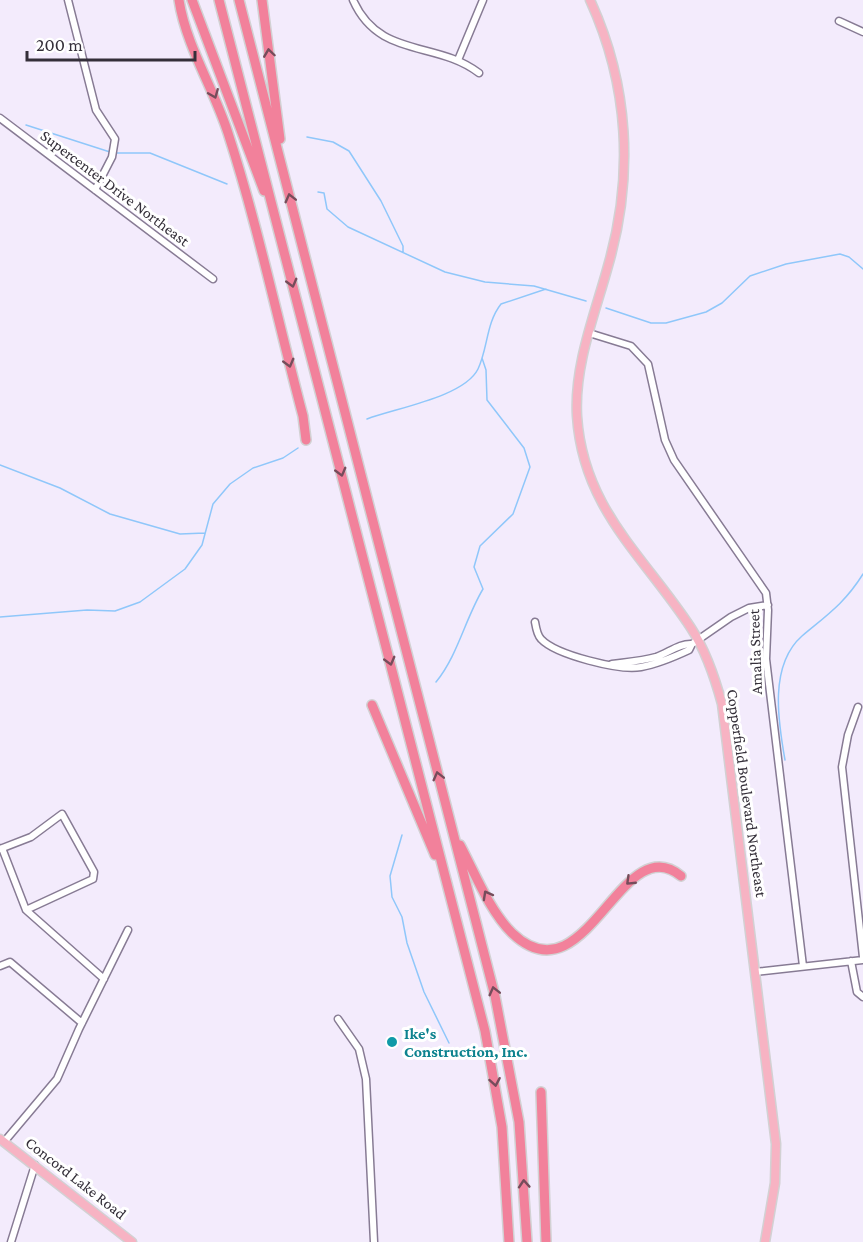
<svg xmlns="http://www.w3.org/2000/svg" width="863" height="1242" viewBox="0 0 863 1242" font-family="'Crimson Pro',serif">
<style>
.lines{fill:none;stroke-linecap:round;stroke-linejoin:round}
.stream{stroke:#8fc7fa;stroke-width:1.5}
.minor-casing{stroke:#877b94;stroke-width:9}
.major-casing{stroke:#d2d1d3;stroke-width:11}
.highway-casing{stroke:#d2d1d3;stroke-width:12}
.minor{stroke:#fff;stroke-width:6}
.major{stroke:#f7b3c3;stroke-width:8}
.highway{stroke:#f2819b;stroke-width:9}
.oneway{stroke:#764c5b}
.culture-dot{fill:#0f9aa8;stroke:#fff;stroke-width:2}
.labels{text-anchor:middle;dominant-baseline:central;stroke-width:6;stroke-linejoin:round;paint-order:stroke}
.street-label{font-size:16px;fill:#342f39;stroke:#fff}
.culture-label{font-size:16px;font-weight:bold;fill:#0d838f;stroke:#fff;text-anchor:start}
</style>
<rect width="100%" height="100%" fill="#f3ebfc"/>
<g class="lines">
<path class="stream" d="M26 125 110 152
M307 137 333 142 349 151 381 201 403 246V252
M115 153H150L227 184
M318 192 324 193 327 209 348 227 445 272 485 282 534 286 586 301
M606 308 651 323H666L706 312 722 303 750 276 786 264 840 254 849 257 863 269
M367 419C396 408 464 397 478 369 488 348 486 323 501 304L546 289
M0 465 60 488 110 514 180 534 205 533
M0 617 87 610 115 611 140 602 185 569 202 545 213 504 230 484 253 468 283 458 298 448
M436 682C458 655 465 619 483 589L474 567 480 546 513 514 530 467 524 448 487 400 486 370 482 358
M785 760C778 721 769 665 802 636 827 615 845 603 863 574
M402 835 390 876 392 897 402 917 407 943 424 992 449 1043"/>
<defs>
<path id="minor" d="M68 0 96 110 115 139 112 157 95 190
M353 0C379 59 436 40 479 73
M839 21 863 32
M458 60 483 0
M0 118 213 279
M589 333 631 346 648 364 665 440 674 460 766 593 768 610 766 659 803 966
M535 622C536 628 537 635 541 639 556 655 620 671 641 667 658 664 674 657 689 650L692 644
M612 664C627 662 641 661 656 657 668 653 680 643 692 644L731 617 749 608 768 605
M858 707 848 735 842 767 863 957
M2 848 26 910
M0 849 31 837 62 814 94 872 93 879 26 910 104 979
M851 961 857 992 863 997
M0 966 10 962 82 1023
M755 972 863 960
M338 1019 359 1049 366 1079 374 1242
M4 1142 57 1079 79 1029 128 930
M11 1242 35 1165"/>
<path id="major" d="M590 0C629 85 634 176 608 266 595 314 574 365 577 416 583 509 644 556 691 628 706 651 715 678 722 704L776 1144 775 1183 765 1242
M0 1139 132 1242"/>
<path id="highway" d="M179 0C186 46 214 89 228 133 258 226 278 322 303 416L306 440
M192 0 264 191
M219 0 485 1031 502 1127 509 1242
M239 0 495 996 519 1122 527 1242
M262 0 280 139
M372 705 435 855
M460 845C475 873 489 910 512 933 586 1004 621 826 681 876
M541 1092 546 1242"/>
</defs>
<use href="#minor" class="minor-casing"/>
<use href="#major" class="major-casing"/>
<use href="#highway" class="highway-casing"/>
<use href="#minor" class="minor"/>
<use href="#major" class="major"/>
<use href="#highway" class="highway"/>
</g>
<defs><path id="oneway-chevron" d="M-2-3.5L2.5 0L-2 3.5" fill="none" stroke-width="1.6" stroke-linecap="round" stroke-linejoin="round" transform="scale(1.5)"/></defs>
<g class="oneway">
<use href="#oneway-chevron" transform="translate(269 53) rotate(-98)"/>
<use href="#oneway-chevron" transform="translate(214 94) rotate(68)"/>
<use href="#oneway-chevron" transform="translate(290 198) rotate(-104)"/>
<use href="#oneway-chevron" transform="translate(292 283) rotate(75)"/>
<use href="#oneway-chevron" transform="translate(289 363) rotate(75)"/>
<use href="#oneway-chevron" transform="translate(341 472) rotate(75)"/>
<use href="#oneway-chevron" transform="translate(390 661) rotate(75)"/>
<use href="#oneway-chevron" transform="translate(438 776) rotate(-104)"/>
<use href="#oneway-chevron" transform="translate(630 881) rotate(136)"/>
<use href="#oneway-chevron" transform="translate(487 895) rotate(-119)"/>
<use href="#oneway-chevron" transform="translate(494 991) rotate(-104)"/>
<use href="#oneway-chevron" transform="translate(495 1082) rotate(80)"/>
<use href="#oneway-chevron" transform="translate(524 1184) rotate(-94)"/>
</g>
<circle class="culture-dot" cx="392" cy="1042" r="6"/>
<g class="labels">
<g class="street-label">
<text transform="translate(115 188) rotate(37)">Supercenter Drive Northeast</text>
<text transform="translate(755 652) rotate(-92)">Amalia Street</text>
<text transform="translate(747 793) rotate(82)">Copperfield Boulevard Northeast</text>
<text transform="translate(76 1178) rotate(38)">Concord Lake Road</text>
</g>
<g class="culture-label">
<text x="404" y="1033">Ike's<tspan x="404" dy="18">Construction, Inc.</tspan></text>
</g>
</g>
<path d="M27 51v9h168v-9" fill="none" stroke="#342f39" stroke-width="3"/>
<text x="36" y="51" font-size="18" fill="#342f39" stroke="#ffffff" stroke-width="4.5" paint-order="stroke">200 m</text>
</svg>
